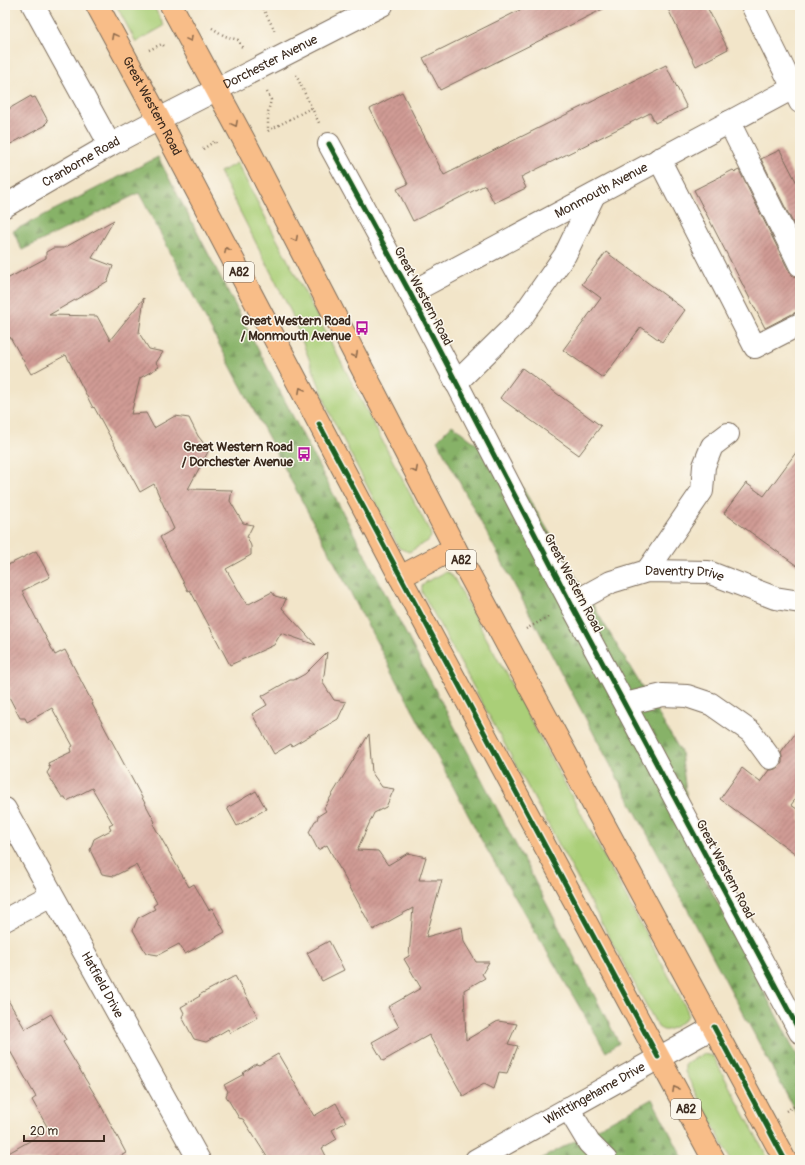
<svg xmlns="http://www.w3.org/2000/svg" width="805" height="1165" viewBox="0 0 805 1165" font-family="Pangolin,sans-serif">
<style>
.grass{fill:#aacf78;stroke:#727c4b}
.forest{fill:url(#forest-firs);stroke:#616e43}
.building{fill:url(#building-hatch)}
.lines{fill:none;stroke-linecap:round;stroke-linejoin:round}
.minor-casing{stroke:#7b6b5a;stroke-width:24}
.major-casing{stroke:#7b6b5a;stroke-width:24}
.path{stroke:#7b6b5a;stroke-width:2.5;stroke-dasharray:1 3;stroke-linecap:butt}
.minor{stroke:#fff;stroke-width:22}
.major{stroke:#f8bd88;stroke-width:22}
.cycleway-casing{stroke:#fbf7ec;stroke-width:8}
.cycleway{stroke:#1b5e20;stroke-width:5}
.oneway{stroke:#906c4e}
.labels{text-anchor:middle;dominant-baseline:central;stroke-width:3;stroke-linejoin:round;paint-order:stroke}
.shield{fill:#fbf7ec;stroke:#75685c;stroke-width:1}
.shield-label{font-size:12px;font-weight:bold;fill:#3b2a1e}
.street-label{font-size:13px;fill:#3b2a1e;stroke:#fbf7ec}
.poi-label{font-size:13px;font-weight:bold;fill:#3b2a1e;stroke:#fbf7ec;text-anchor:end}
</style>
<defs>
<pattern id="forest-firs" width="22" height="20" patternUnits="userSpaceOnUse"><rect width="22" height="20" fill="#87b268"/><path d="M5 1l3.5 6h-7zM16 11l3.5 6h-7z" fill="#709155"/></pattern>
<pattern id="building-hatch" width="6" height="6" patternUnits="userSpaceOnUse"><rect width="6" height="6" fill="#d09b94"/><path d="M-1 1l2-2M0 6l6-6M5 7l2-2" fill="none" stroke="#aa7f78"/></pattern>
</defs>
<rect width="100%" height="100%" fill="#fbf7ec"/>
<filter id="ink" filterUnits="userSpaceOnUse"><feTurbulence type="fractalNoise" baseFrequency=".025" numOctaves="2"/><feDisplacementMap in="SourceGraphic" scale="8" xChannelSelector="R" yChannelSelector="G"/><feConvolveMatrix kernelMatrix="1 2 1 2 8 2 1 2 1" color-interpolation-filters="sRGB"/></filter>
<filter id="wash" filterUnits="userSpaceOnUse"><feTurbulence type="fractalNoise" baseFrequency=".012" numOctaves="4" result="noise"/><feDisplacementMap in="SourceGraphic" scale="16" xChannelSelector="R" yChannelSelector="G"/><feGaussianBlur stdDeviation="0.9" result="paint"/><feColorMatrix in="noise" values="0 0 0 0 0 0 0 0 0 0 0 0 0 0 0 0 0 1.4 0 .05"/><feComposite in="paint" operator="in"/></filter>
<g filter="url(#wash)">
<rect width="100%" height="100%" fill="#f2e5c9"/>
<path class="grass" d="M116 5H153L164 26 136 42Z
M237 163 430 532 431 537 428 541 409 552 399 548 331 416 291 312 220 172Z
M446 572 451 574 455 580 687 1010 688 1015C686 1020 673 1029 667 1030 664 1031 661 1029 658 1027L422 592V586L426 582Z
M703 1054 713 1056 769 1160H731L685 1072V1064Z"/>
<path class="forest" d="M158 157 619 1043 606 1052 483 843 139 193 22 250 13 231Z
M452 425 513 472 681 752 694 857 800 1061V1120L437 440Z
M652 1099 684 1160H539Z"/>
<g id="blocks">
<path class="building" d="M530 5H611L440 90 423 58Z
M666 5H706L728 49 696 66Z
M666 65 687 108 655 123 650 113 521 177 526 188 494 203 485 185 413 221 397 189 408 184 370 109 402 92 444 175Z
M31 96 32 98 35 97 48 121 45 124 46 125 5 147V111Z
M780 150 800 189V237L761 159Z
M733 170 735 172 739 170 789 271 793 276 800 277V312L794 313 765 328 694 190Z
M114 220 92 258 113 266 108 281 49 315 97 316 110 340 144 298 139 333 149 349 163 352 156 363 159 367 140 378 131 414 146 413 154 428 175 416 189 418 198 436 209 450 188 489 232 490 230 501 243 523 253 525 247 537 251 546V555L226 569 247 605 272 592 275 596 286 599 282 608 316 645 281 633 274 645 230 665 190 590 188 591 160 537 174 529 154 484 140 492 94 407 93 408 66 355 31 374 10 337 5 340V280L46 258V252L53 248H64Z
M606 252 685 310 662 342 641 327 603 378 563 350 601 298 582 284Z
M522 368 601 426 579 455 500 398Z
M800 447V568L724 513 746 483 764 496Z
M36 551 50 577 22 591 55 655 65 650 93 704H92L155 822 153 824 189 887 194 884 209 910 212 908 225 932 185 954 179 944 158 955 146 953 133 930 138 918 155 909 153 906 157 903 136 865 114 876 102 874 90 850 94 839 111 830 109 826 113 824 92 788 67 801 65 797H62L47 773 50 768 48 763 71 752 70 748 73 746 52 708 27 722 25 718H20L7 693 10 689 5 679V559L8 565Z
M327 652 323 683 334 700 346 702 338 719 292 746 291 744 274 754 252 714 267 705 262 696 290 680H294L305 674Z
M800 727V793L791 805 800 811V857L720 799 742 768 760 782 769 770H772L778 768 782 763V757L781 753Z
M369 734 372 773 382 787 394 789 386 807 374 813 357 850 378 851 388 865 408 853 426 857 419 880H442L426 937 462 927 464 942 476 962H489L482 974 485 978 464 990 466 1040 498 1021 517 1024 508 1044 518 1046 507 1073 499 1072 494 1089 484 1084 463 1096 429 1035 383 1061 372 1042 399 1027 388 1007 421 988 404 959 409 956 413 908 373 930 327 845 318 850 309 832 315 821 317 820 318 816 326 811 324 808Z
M256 791 266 809 237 826 227 808Z
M329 941 344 970 322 981 307 953Z
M235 976 258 1017 230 1033 228 1029 206 1042 194 1039 182 1017 184 1013 181 1007 200 996 199 995Z
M5 995 25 1029 51 1014 66 1040 63 1042 98 1100 126 1153 113 1160H5V1155L49 1130 32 1100 36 1097 5 1042Z
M278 1054 314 1116 336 1103 346 1122 332 1130 337 1139 322 1148 328 1160H269L243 1119 239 1118 226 1096 228 1091 224 1085 244 1074 243 1073 256 1064 259 1065Z"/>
</g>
</g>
<g filter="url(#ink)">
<use href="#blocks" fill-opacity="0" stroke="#7b6b5a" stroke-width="1"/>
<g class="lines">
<defs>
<g id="minor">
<path d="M33 5 110 145"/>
<path d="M752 5 800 102"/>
<path d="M729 122 800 265"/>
<path d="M329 144 410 293 571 604 800 1032"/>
<path d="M659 159 755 347 800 324"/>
<path id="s1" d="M5 206 110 145 159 119 382 5"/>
<path id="s2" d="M410 293 793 88"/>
<path d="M456 383 519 321 565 255 594 195"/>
<path d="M647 571 702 491 704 466 712 446 728 434"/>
<path id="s3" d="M571 604 611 582 647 571 708 572 775 598 800 602"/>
<path d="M625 704 663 695 687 696 711 704 751 732 770 758"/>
<path id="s4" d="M5 809 199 1160"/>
<path d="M5 920 51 895"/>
<path d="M568 1108 589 1143 606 1160"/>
<path id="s5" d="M476 1160 714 1027"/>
</g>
<g id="major">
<path id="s6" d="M97 5 159 119 400 577 714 1160"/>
<path d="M171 5 246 144 455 548 785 1160"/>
<path d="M400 577 455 548"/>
</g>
</defs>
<use href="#minor" class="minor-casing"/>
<use href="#major" class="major-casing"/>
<path class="path" d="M261 5 275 31
M212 28 225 36 238 40 243 49
M149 50 162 44 164 46
M296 75 319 123
M267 92 271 100 268 112V131
M268 131 311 108
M203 149 215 141 216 143
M526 629 550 616
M786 1111 800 1103"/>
<use href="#minor" class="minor"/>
<use href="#major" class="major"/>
<defs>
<path id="cycleway" d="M329 144 410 293 571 604 800 1032
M319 424 658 1057
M714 1027 785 1160"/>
</defs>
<use href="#cycleway" class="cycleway-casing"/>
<use href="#cycleway" class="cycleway"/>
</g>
<defs><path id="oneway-chevron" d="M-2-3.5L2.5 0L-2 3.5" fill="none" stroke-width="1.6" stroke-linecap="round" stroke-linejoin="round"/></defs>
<g class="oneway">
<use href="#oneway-chevron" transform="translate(114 36) rotate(-118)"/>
<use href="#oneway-chevron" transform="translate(190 39) rotate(62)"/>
<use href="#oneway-chevron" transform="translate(235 124) rotate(62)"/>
<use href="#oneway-chevron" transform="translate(295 239) rotate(63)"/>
<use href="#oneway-chevron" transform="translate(227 250) rotate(-118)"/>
<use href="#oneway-chevron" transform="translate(355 355) rotate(63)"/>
<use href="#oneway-chevron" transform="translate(301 390) rotate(-118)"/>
<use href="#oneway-chevron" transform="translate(415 470) rotate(63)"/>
<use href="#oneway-chevron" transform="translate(675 1089) rotate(-119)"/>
</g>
</g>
<defs>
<symbol id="bus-bare" viewBox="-9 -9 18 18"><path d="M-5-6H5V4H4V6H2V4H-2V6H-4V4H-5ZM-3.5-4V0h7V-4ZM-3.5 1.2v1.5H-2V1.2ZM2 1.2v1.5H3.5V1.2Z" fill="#b5179e" stroke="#fbf7ec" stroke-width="2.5" paint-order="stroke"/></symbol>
</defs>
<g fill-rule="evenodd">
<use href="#bus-bare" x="352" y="318" width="20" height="20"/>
<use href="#bus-bare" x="294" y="444" width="20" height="20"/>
</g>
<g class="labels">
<g class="shield">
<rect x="224" y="262" width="30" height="20" rx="3"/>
<rect x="446" y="550" width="30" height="20" rx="3"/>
<rect x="671" y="1099" width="30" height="20" rx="3"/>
</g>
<g class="shield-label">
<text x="239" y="272">A82</text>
<text x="461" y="560">A82</text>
<text x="686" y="1109">A82</text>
</g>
<g class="street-label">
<text stroke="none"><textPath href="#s1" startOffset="302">Dorchester Avenue</textPath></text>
<text stroke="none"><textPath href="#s6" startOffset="115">Great Western Road</textPath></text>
<text stroke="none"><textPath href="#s1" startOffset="88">Cranborne Road</textPath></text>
<text stroke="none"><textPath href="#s2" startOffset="217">Monmouth Avenue</textPath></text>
<text transform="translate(423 296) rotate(62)">Great Western Road</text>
<text stroke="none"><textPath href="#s3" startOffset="121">Daventry Drive</textPath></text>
<text transform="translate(573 583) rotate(62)">Great Western Road</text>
<text transform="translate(725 869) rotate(62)">Great Western Road</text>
<text stroke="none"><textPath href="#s4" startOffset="201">Hatfield Drive</textPath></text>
<text stroke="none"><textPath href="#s5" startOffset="136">Whittingehame Drive</textPath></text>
</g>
<g class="poi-label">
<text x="351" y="321">Great Western Road<tspan x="351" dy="15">/ Monmouth Avenue</tspan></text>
<text x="293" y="447">Great Western Road<tspan x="293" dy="15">/ Dorchester Avenue</tspan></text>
</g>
</g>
<rect width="805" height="1165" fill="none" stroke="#fbf7ec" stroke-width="20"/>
<path d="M24 1135v6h80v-6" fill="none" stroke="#3b2a1e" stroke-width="2"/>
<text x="30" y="1135" font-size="12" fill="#3b2a1e" stroke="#fbf7ec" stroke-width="3" paint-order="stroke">20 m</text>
</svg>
